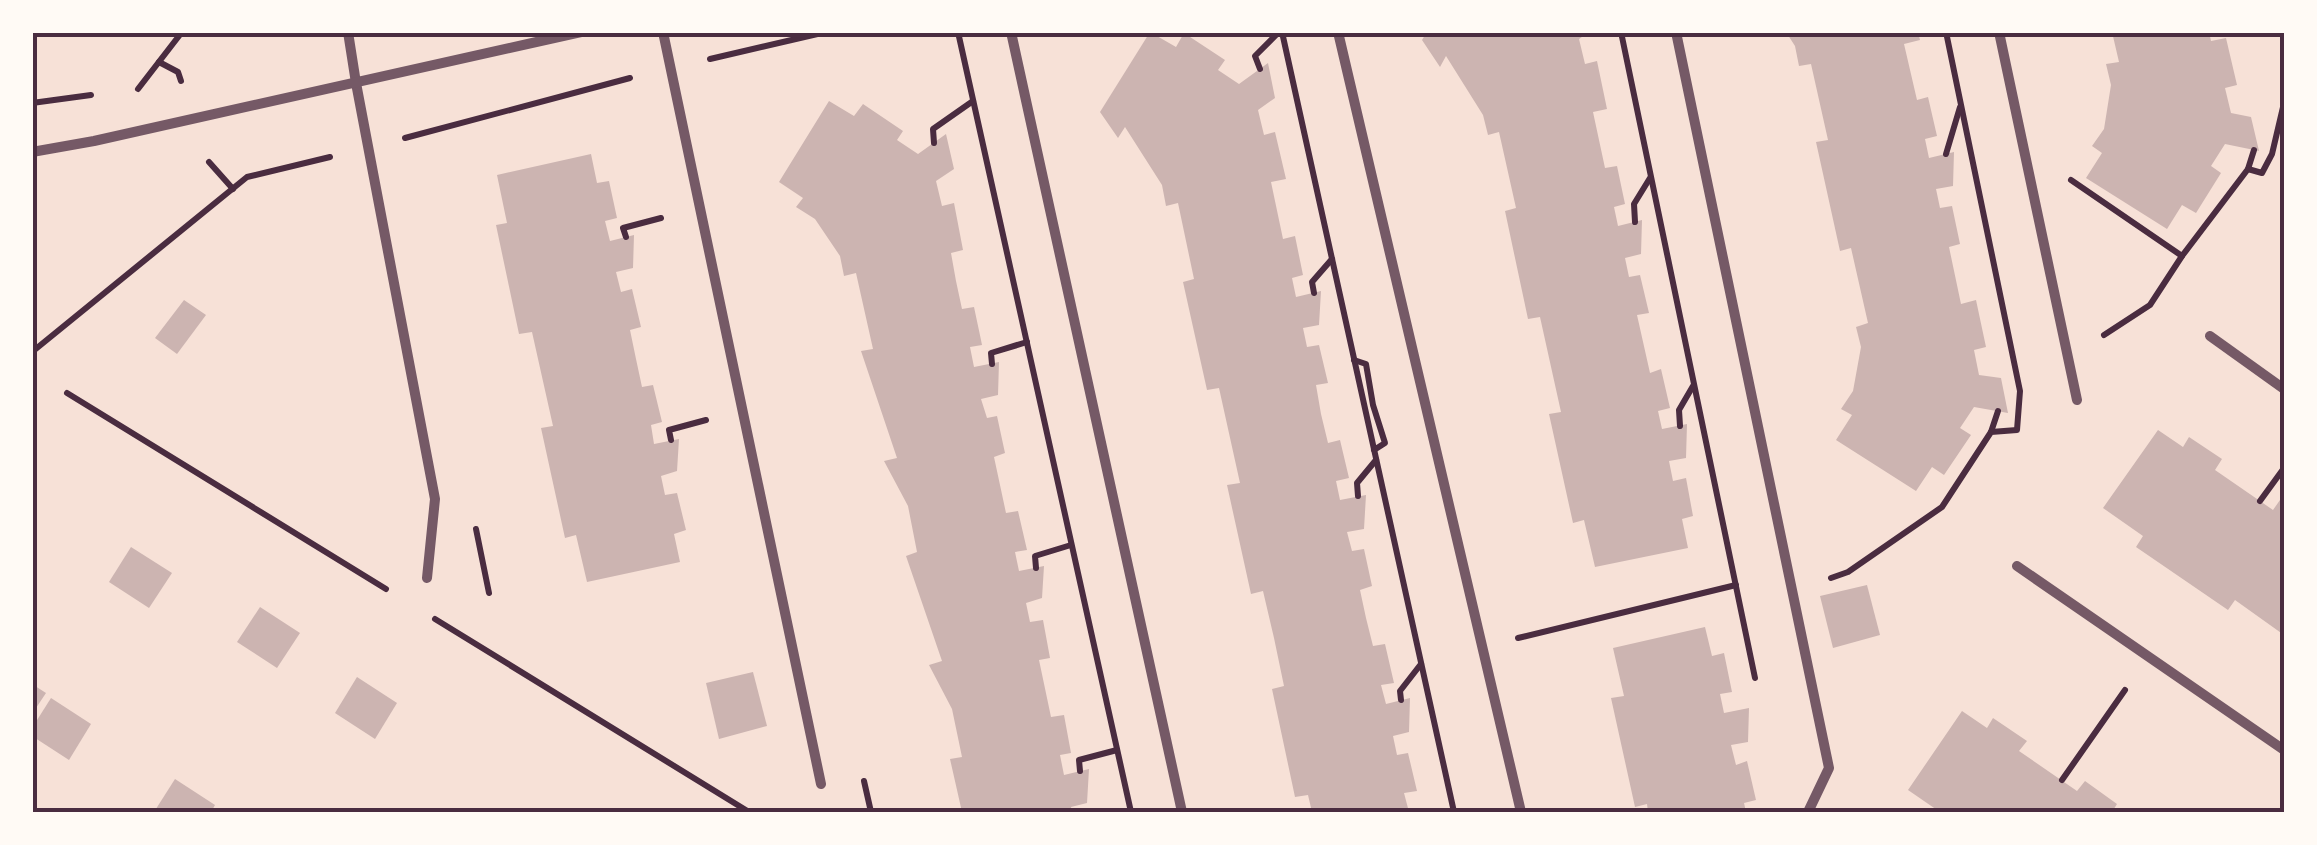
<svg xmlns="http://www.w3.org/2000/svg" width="2317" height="845" font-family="'IBM Plex Serif',serif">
	<rect width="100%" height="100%" fill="#f7e1d7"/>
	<g fill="#ccb4b1">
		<polygon points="1150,32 1176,47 1184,33 1225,60 1218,70 1239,84 1268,63 1275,98 1258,110 1264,135 1275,132 1286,179 1271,182 1283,239 1295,236 1303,275 1292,278 1296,297 1321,291 1319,325 1303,328 1307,347 1319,345 1328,383 1316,385 1321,414 1328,443 1340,440 1349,478 1336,481 1340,500 1366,495 1364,529 1347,532 1352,551 1364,549 1372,586 1360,590 1366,618 1373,646 1385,644 1394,683 1381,685 1386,704 1410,698 1409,732 1393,736 1397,755 1408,753 1417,791 1404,793 1409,812 1312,812 1308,795 1295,797 1272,689 1284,686 1274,638 1263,591 1251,594 1227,485 1240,483 1219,388 1207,390 1183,282 1194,279 1178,203 1166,206 1162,185 1125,127 1118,138 1100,112"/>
		<polygon points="1427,32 1589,32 1579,39 1585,64 1597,61 1607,109 1593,112 1605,168 1617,166 1625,204 1614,207 1618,226 1642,220 1641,254 1625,258 1629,277 1640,275 1649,313 1637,315 1650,373 1661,369 1670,408 1658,411 1662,429 1687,424 1686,458 1669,461 1673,481 1686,478 1693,516 1682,519 1688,548 1595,567 1584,520 1573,523 1549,414 1561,412 1540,317 1528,319 1505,211 1516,208 1499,132 1488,135 1483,115 1446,56 1440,67 1422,40"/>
		<polygon points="1786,32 1918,32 1920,40 1904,44 1917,100 1928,97 1937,136 1925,139 1929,158 1954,152 1953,186 1936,189 1940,208 1952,206 1960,244 1949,247 1961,304 1976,300 1986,347 1974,350 1979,375 2001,378 2008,413 1974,407 1960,428 1971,435 1944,475 1932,467 1916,491 1836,440 1852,415 1841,409 1853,391 1861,347 1856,327 1868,323 1851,248 1840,251 1816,142 1828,140 1811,64 1799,66 1795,46"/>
		<polygon points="2112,32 2209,32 2211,41 2226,38 2237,85 2225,88 2231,113 2251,117 2259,151 2225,144 2211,166 2221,173 2196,213 2182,205 2167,229 2086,178 2102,153 2092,146 2104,129 2111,85 2106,64 2119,62"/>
		<polygon points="829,101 854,116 863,104 903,131 897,140 918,154 946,134 954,169 936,181 942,206 954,203 963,250 951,253 956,281 962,309 974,307 981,340 982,345 970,347 974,367 999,362 998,395 981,399 987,418 997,416 1005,453 994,457 1006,513 1018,511 1027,550 1015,552 1019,571 1044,566 1042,598 1026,603 1030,622 1043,620 1050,658 1039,660 1051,717 1064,715 1071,753 1060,755 1064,775 1089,769 1087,803 1071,807 1072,812 962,812 950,759 962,757 952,709 929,665 942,661 906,556 917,552 908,506 884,461 897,458 861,351 873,349 856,273 844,276 840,256 815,219 796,207 803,198 779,182"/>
		<polygon points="591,154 597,183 609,181 617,218 605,221 610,241 634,235 633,268 616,272 621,292 632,289 641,327 630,330 636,359 642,387 653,385 662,422 651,425 654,444 679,439 677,471 661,476 665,495 677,493 686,530 674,534 680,562 587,582 576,535 565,538 541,428 553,426 532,332 519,334 496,225 507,223 497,175"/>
		<polygon points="184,300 206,315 177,354 155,338"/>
		<polygon points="2158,430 2183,447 2189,437 2222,459 2215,470 2273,510 2280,500 2284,503 2284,635 2235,600 2228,610 2136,547 2143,536 2103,508"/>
		<polygon points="131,547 172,573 149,608 109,582"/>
		<polygon points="1867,585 1880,635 1833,648 1820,596"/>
		<polygon points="260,607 300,633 277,668 237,642"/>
		<polygon points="1705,627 1712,656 1724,653 1732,692 1720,694 1724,713 1749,708 1748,742 1731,745 1736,765 1747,761 1756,800 1744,803 1746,812 1648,812 1647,804 1635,807 1611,698 1624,696 1613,648"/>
		<polygon points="753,672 767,726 719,739 706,683"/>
		<polygon points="357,677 397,703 375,739 335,713"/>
		<polygon points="32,684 46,693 32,714"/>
		<polygon points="51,698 91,724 69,760 32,736 32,728"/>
		<polygon points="1962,711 1987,728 1993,718 2027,741 2019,751 2077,791 2085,781 2117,804 2112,812 1940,812 1908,790"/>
		<polygon points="175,779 215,805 211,812 154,812"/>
	</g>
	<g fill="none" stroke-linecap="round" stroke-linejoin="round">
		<g stroke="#4a2c40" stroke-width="6">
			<polyline points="958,32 1131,812"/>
			<polyline points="1282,32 1454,812"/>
			<polyline points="1621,32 1755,678"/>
			<polyline points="710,59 826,32"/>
			<polyline points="159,62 178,72 181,81"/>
			<polyline points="1260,69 1255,56 1279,32"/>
			<polyline points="138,89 182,32"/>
			<polyline points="32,103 91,95"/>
			<polyline points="405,138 630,78"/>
			<polyline points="934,143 933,129 973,101"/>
			<polyline points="1946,154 1960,107"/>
			<polyline points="209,162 233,189"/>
			<polyline points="2248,169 2254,150"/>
			<polyline points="2071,180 2182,256 2248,169 2262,173 2272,154 2284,103"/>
			<polyline points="1635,222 1634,204 1650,178"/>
			<polyline points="626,237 623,228 661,218"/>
			<polyline points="1314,293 1312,282 1332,259"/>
			<polyline points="2104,335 2150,305 2182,256"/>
			<polyline points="32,352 247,177 330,157"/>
			<polyline points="1354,360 1366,364 1373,405 1385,443 1374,450"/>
			<polyline points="992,364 991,353 1027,342"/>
			<polyline points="67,393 386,589"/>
			<polyline points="1680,426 1679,410 1693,386"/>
			<polyline points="1991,432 1998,411"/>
			<polyline points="671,440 669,430 706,420"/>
			<polyline points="1358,496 1357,483 1376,460"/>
			<polyline points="2260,501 2284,468"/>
			<polyline points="476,529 489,593"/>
			<polyline points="1036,568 1035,556 1071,545"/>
			<polyline points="1831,578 1848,572 1942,507 1991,432 2017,430 2020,391 1946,32"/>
			<polyline points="435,619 749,812"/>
			<polyline points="1518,638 1736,585"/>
			<polyline points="1401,700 1400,691 1421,664"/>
			<polyline points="1080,771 1079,760 1117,750"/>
			<polyline points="2062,780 2125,690"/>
			<polyline points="864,781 871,812"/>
		</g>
		<g stroke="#755966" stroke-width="10">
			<polyline points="348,32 356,83 435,499 427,578"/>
			<polyline points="663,32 821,784"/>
			<polyline points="1011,32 1182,812"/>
			<polyline points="1338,32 1521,812"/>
			<polyline points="1676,32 1829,768 1808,812"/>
			<polyline points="1999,32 2077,400"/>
			<polyline points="32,152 94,141 581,32"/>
			<polyline points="2210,336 2284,389"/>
			<polyline points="2017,566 2284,750"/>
		</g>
	</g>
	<rect width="2317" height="845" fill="none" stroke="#fffaf5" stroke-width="70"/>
	<rect x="35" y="35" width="2247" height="775" fill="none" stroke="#4a2c40" stroke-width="4"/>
</svg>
